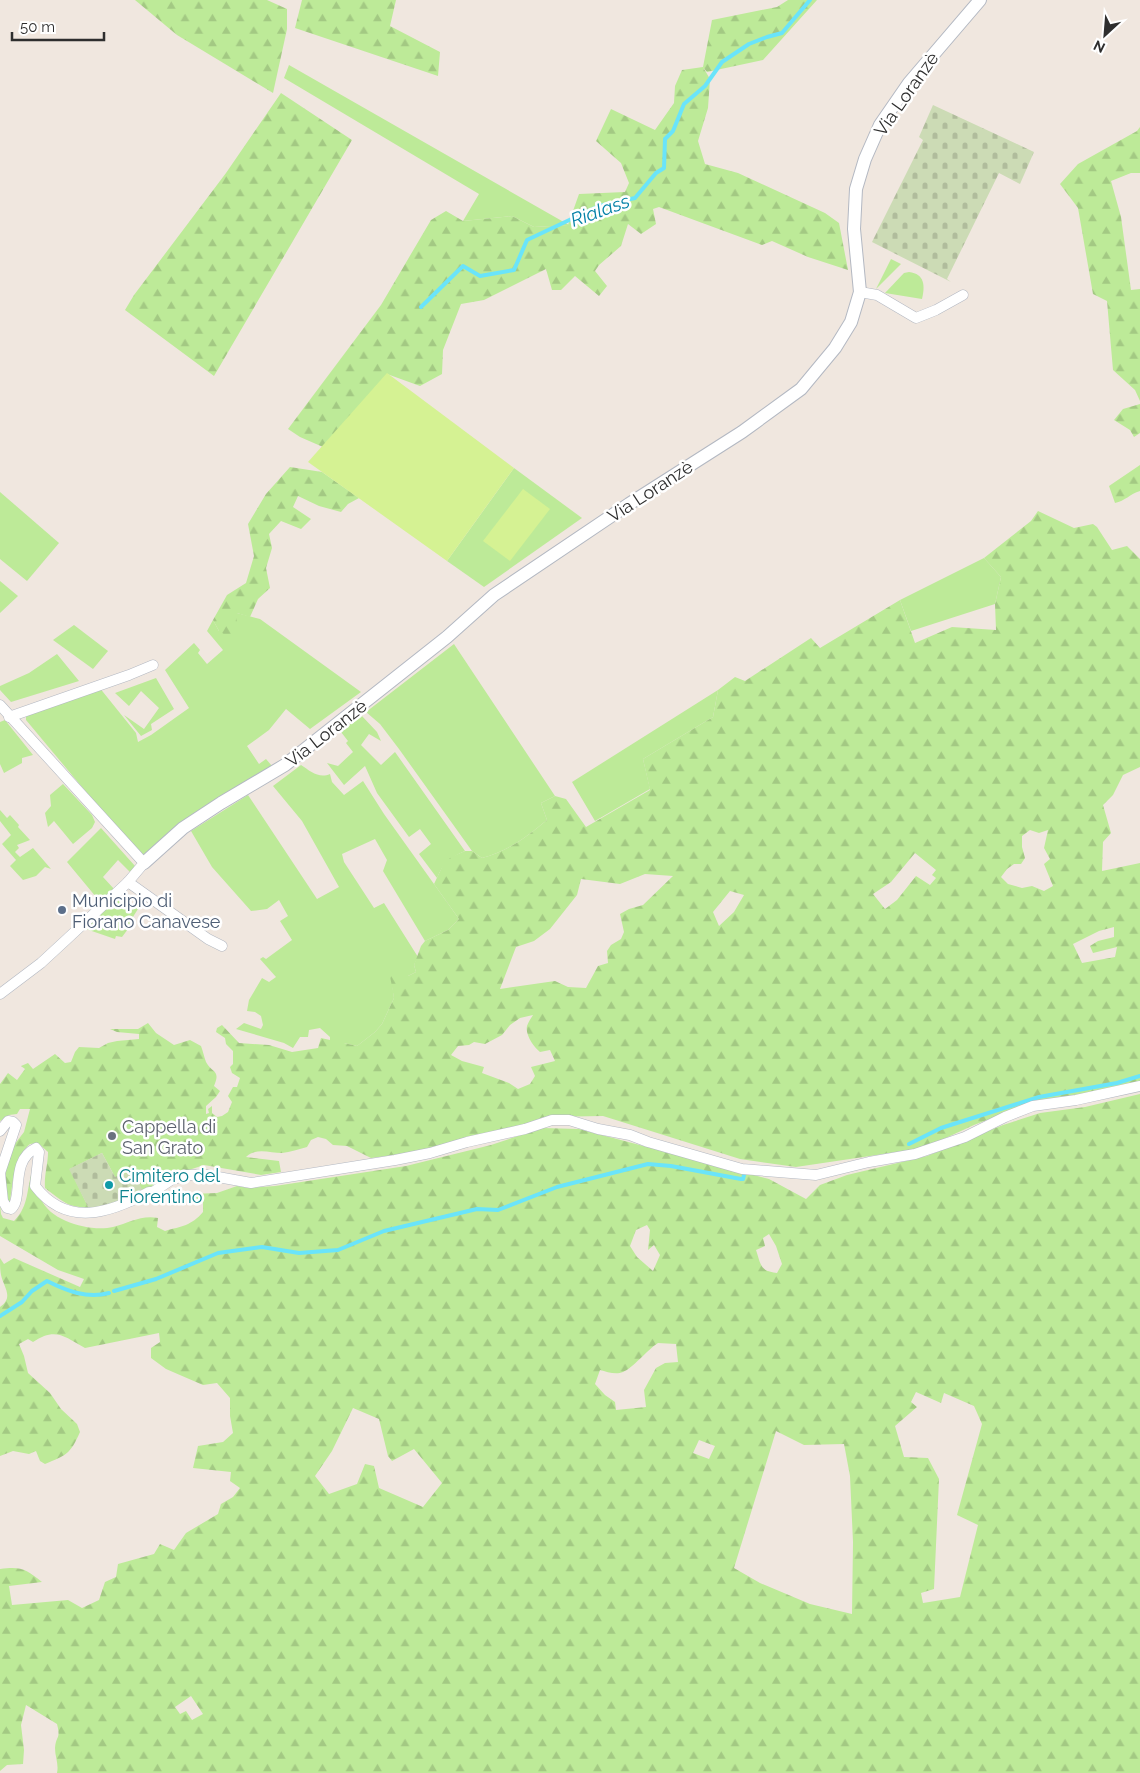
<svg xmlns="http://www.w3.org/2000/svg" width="1140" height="1773" font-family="Raleway,sans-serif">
	<defs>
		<pattern id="forest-firs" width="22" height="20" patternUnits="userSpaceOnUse" patternTransform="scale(1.25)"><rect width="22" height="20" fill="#bdea98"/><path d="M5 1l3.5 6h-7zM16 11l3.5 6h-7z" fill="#a3c983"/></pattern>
		<pattern id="cemetery-stones" width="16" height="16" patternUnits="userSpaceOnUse" patternTransform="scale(1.25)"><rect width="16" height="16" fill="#ccdbb5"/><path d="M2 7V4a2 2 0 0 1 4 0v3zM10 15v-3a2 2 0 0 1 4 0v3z" fill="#b0bc9c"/></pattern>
	</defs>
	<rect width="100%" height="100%" fill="#f0e7df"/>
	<g fill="#bdea98">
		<polygon points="289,65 569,225 534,227 512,216 463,221 479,194 284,78"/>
		<polygon points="891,259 901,264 876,289"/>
		<path d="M909,272C925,274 925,286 922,299L885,293L904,273Z"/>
		<polygon points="514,468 582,518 484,587 447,561"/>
		<polygon points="0,492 59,543 27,581 0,559"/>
		<polygon points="984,558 1001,577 995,604 911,631 900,600"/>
		<polygon points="0,581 18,596 0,613"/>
		<polygon points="237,613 260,619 361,692 310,729 286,709 269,730 247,746 259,764 266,759 272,766 145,857 102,811 26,720 26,716 99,687 136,733 138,742 151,735 189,708 165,670 194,643 200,650 198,653 207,664 223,650 207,631 213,620 219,631"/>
		<polygon points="74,625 108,651 93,669 53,640"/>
		<path d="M454,644L555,796L541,803L547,820C526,837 509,851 482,858L472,851L399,749L380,724L366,712Z"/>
		<polygon points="57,654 79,681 11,702 0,690 0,686 29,673"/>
		<polygon points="156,678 174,709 151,724 152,730 141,736 124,715 144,729 159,708 141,691 129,706 115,693"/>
		<polygon points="718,690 713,717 643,759 650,789 595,821 572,782"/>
		<path d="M361,715L377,732L381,741L369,734L361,745L381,765L395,752L465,851C449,858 444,862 437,878L419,854L431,844L420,829L409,837L377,793L365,766L344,785L327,763L338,766L353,752L346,743L348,741L341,732Z"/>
		<polygon points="5,720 33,755 22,758 22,763 4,773 0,764 0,722"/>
		<path d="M301,765C310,771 319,779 330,774L332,782L344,795L363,781L384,814L459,919L448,930L425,941L383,871L387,860L375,839L342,854L344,862L374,908L384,903L418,957L414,965L416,972L408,976H391L394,998L382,1024L375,1032L357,1046L330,1040V1037L320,1028L309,1030L308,1037H300L293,1048L284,1043L236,1029L244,1023L261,1029L263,1025L261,1016L255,1012L247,1011L249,1000L262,978L269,982L276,977L260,959L263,957L266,959L292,940L280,921L288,916L279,900L267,909L251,911L212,867L191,831L248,795L317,899L339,887L302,821L273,786Z"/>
		<polygon points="63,784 92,815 95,822 92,828 73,844 54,821 48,827 45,813 51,806 50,795"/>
		<polygon points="0,810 7,818 10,815 19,825 18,827 30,840 17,845 19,848 15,852 20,857 33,848 51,869 45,867 36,876 23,880 10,866 16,860 2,844 11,835 0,821"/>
		<polygon points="101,828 135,866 130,872 118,860 103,877 114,889 101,903 67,862"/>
		<polygon points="118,896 138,909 129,923 131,925 122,937 116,936 115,939 83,928"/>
	</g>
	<g fill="url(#forest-firs)" fill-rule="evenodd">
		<polygon points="135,0 267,0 287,9 287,29 273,93 177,35"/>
		<polygon points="302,0 396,0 390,26 440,52 438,76 295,28"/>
		<polygon points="788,0 817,0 763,60 707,72 703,67 710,79 708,108 698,141 705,164 738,173 825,213 839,223 848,270 808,257 772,241 762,245 659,207 653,209 656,224 641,234 628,224 621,246 599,265 595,271 607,286 599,296 575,276 561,290 552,290 546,269 484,300 461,304 443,350 442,374 420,386 387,374 323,447 300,437 288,429 381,305 431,220 446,211 463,221 512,216 534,227 568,225 579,194 625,192 629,183 621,163 596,141 611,109 655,130 674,103 675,86 682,70 703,67 712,20 777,7"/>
		<polygon points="281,93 352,140 214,376 125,310 134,295 226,173"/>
		<polygon points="1140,127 1140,173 1131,173 1111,181 1121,217 1131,290 1140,289 1140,401 1135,390 1113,370 1107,301 1093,294 1078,208 1060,184 1078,164 1137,131"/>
		<polygon points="1140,404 1140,433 1134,437 1130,430 1114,420 1123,409"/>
		<path d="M1140,465V491C1130,494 1125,501 1115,503L1109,486Z"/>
		<polygon points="290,467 322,472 359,498 348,504 341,512 319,506 298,496 293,507 311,519 301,529 281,521 269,534 272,548 266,568 270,588 258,599 250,617 237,613 236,642 219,631 213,620 227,595 246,583 254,556 248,524 266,494"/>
		<path d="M1038,511L1074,528L1093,524L1097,527L1112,550L1127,546L1140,559V767L1123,775L1113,795L1103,805L1111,833L1103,842L1102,871L1140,863V1082L1114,1089L1028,1104L974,1125L924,1148L796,1167L740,1159L603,1116L544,1117L520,1126L434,1147L395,1155L371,1158L347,1146L333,1145L326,1139L318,1137L311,1140L307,1147C299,1149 290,1152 282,1153C270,1153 256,1147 246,1157L279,1161L281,1172L261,1175L204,1165L159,1180L144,1193L115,1177L102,1153L70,1169L90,1211C84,1208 80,1207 74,1206C64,1204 53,1194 45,1188C44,1175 48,1164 48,1152L38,1143L30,1144C14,1157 13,1182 10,1202L8,1201L5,1189L6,1166L11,1149L24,1132L30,1109H20L17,1114L9,1115L0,1121V1084L8,1073L17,1080L25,1069L21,1066L28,1063L33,1069L55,1054L65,1063L71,1062L75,1052L79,1047L99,1048L108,1043L117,1041L139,1039V1034L117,1032L110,1029H138L148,1023L156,1033L174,1045L190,1040L201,1046C203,1051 204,1057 206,1062C212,1073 221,1070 214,1086L220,1091L216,1097L206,1106V1114L209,1113L208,1109L212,1106V1113L217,1117L222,1116L228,1112L232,1102L228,1096L233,1087H237L240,1078L232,1073L230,1067L233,1064V1051L226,1044L225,1038L216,1032L217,1028L222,1025L239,1043L269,1045L292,1052L318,1048L321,1038L330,1040L339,1037L344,1043L357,1046L375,1032L382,1024L394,998L390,976L398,972L408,976L416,972L414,965L421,946L425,941L448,930L459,919L434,884L443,865L451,857L465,851H472L482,858C509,851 526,837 547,820L541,803L555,796L566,799L586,827L650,790L643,759L713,717L718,690L735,677L745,681L811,638L820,648L900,600L915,643L952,627L996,630L995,604L1001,577L984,558L1031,521ZM1030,830L1039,833L1048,830L1044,848L1050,859L1044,864L1053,886L1044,891L1032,886L1022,888L1008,884L1001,877L1007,869L1014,864H1021L1025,858L1022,847V836ZM915,853L936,870L932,875L936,878L930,885L916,876L897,900L885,909L873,894L891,882ZM645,874L673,876L643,905L629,909L620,914L624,932L621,939L611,945L607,951L608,963L598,966L586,988L568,987L555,981L500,989L516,947L534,941L550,929L577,895L581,879L620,884ZM730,891L744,895L734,912L719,926L713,912ZM1114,927V937L1098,941L1090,946L1093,953L1117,947L1115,957L1082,963L1073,944L1099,931ZM533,1015C531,1018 528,1023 527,1026C525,1035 534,1047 540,1052L550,1050L555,1061L531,1067L535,1076L530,1084L518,1089L509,1083L482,1073L484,1067L462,1061L451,1055L458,1046L469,1045L474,1042L485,1044L502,1035L510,1025L520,1018Z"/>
		<path d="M1140,1094V1773H57C59,1764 55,1757 55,1748C56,1735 61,1740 57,1724L26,1705L21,1725L24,1750L23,1764L7,1765L0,1771V1569C21,1566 26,1569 42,1582L9,1586L12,1605L68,1600L82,1608L99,1600L105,1582L116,1577L118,1564L154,1554L160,1544L174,1550L186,1533L218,1514L221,1504L233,1497L240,1488L230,1481L231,1472L193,1468L198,1446L223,1442L233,1433L230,1416V1398L217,1383L203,1385L166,1369L151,1358V1348L160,1342L159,1333L85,1348C64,1336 55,1327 33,1342L28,1339L19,1344L24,1356L28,1373L50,1393L61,1409L77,1424L80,1432C70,1455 66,1455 45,1464L40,1461L36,1451L29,1454L13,1451L0,1456V1307C14,1297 4,1288 1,1275C0,1270 0,1263 0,1258L4,1264L14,1258L80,1287L84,1279L58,1270L0,1236V1204L1,1214L3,1218L14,1221C30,1205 26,1188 33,1169C36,1179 37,1190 41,1199C51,1222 91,1232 113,1227C130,1223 140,1215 158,1218L157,1227L165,1231C182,1226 191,1226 203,1212V1203L190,1194L217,1193L237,1186L249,1188L275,1186L406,1166L491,1145L542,1128L579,1129L769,1179L806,1199L820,1185L847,1175L927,1156L1003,1125L1040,1113L1085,1107ZM647,1225L650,1230L648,1250L654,1245L660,1255L653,1271L637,1257L630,1246L636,1230ZM769,1234L776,1246L782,1264L777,1273C760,1271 761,1265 756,1250L765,1246L763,1238ZM658,1343L676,1344L678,1362L665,1363L656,1368L644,1390L646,1407L616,1410L615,1402L605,1395L595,1384L600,1370C607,1372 616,1375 623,1372C633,1368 647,1350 658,1343ZM916,1392L941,1403L944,1393L974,1406L982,1424L957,1515L978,1525L960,1597L923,1603L921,1593L934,1589L939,1479L928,1458L904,1457L895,1426L917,1407L911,1402ZM353,1408L379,1419L388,1456L392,1461L414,1449L442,1483L423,1507L379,1488L374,1466L365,1464L357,1484L329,1494L315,1476L332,1451ZM776,1431L804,1445L844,1444L850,1476L853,1542L852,1614L810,1604L760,1583L734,1568ZM699,1440L715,1446L709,1459L693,1453ZM191,1696L203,1714L192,1720L186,1711L180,1714L175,1707Z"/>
	</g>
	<g fill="url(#cemetery-stones)">
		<polygon points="933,105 1034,152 1020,184 999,173 947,279 951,282 872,242 923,140 919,137"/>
		<polygon points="102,1153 115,1177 133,1171 144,1193 90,1211 69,1169"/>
	</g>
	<g fill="#d5f293">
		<polygon points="387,373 514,468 447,561 308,462"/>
		<polygon points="523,489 550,509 510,561 483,541"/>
	</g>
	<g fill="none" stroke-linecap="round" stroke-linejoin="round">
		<g stroke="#6ae4fa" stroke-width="4">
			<polyline points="421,307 463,266 480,276 514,270 527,240 599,206 635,198 656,173 664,168 665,139 673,131 684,104 705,86 722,62 749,44 767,37 782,33 810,0"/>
			<polyline points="909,1144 941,1128 1039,1097 1117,1083 1140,1076"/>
			<polyline points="114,1291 156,1279 218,1253 262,1247 299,1253 338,1250 384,1231 477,1209 498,1210 557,1187 648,1164 671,1166 741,1179 743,1179 745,1171"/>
			<path d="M0,1316L22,1302L32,1291L47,1281C67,1291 87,1299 109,1293"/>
		</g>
		<g stroke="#b3b8c2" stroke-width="11">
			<g id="minor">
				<polyline points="860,292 877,295 916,318 936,310 963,295"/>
				<polyline points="0,705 144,863 128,882 67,939 41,963 0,994"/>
				<polyline points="9,717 129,675 153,665"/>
				<polyline points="128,882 208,939 222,946"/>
				<path d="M0,1131L8,1121L13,1122L16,1125L0,1173L3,1201L7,1208L11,1209C24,1199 9,1161 36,1148L39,1152L35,1186C67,1228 110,1213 149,1192H153L171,1180L186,1175H207L251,1183L395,1160L430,1153L467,1142L525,1129L552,1120H569L598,1129L630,1135L648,1142L742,1169L816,1175L869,1162L915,1154L965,1137L1005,1117L1033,1106L1076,1100L1140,1086"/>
			</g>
		</g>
		<g stroke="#b3b8c2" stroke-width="14">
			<polyline id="tertiary" points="144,863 183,828 221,803 285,765 447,637 494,595 629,504 742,432 801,389 835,348 851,322 860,292 854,229 856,189 865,159 880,125 909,83 980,0"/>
		</g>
		<use href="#minor" stroke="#fff" stroke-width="10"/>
		<use href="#tertiary" stroke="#fff" stroke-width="12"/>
	</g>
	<circle fill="#5c6f8a" stroke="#fff" stroke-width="2" cx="62" cy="910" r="5"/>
	<circle fill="#6b7280" stroke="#fff" stroke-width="2" cx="112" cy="1136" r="5"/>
	<circle fill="#0f9aa8" stroke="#fff" stroke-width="2" cx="109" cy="1185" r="5"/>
	<g text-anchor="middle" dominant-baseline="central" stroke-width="5" stroke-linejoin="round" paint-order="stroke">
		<g font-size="18" fill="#2e2e2e" stroke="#fff">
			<text transform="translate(906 94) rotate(-55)">Via Loranzè</text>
			<text transform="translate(650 491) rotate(-33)">Via Loranzè</text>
			<text transform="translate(326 733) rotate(-38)">Via Loranzè</text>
		</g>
		<g font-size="18" fill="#4e5e75" stroke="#fff" text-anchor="start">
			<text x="72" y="900">Municipio di<tspan x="72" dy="21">Fiorano Canavese</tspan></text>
		</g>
		<g font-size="18" fill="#5b616d" stroke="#fff" text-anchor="start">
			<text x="122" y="1126">Cappella di<tspan x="122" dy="21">San Grato</tspan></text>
		</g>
		<g font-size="18" fill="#0d838f" stroke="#fff" text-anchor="start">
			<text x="119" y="1175">Cimitero del<tspan x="119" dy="21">Fiorentino</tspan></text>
		</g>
		<g font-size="19" font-style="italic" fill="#0280a6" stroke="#fff">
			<text transform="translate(600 210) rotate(-20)">Rialass</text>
		</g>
	</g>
	<g transform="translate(1105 35) rotate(206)" stroke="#ffffff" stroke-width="4" paint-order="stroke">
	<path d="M0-4L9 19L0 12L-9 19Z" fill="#2e2e2e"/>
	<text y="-8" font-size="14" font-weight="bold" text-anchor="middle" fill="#2e2e2e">N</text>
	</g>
	<path d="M12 32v8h92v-8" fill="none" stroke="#2e2e2e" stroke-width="2.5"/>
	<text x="20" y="32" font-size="15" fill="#2e2e2e" stroke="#ffffff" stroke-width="4" paint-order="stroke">50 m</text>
</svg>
